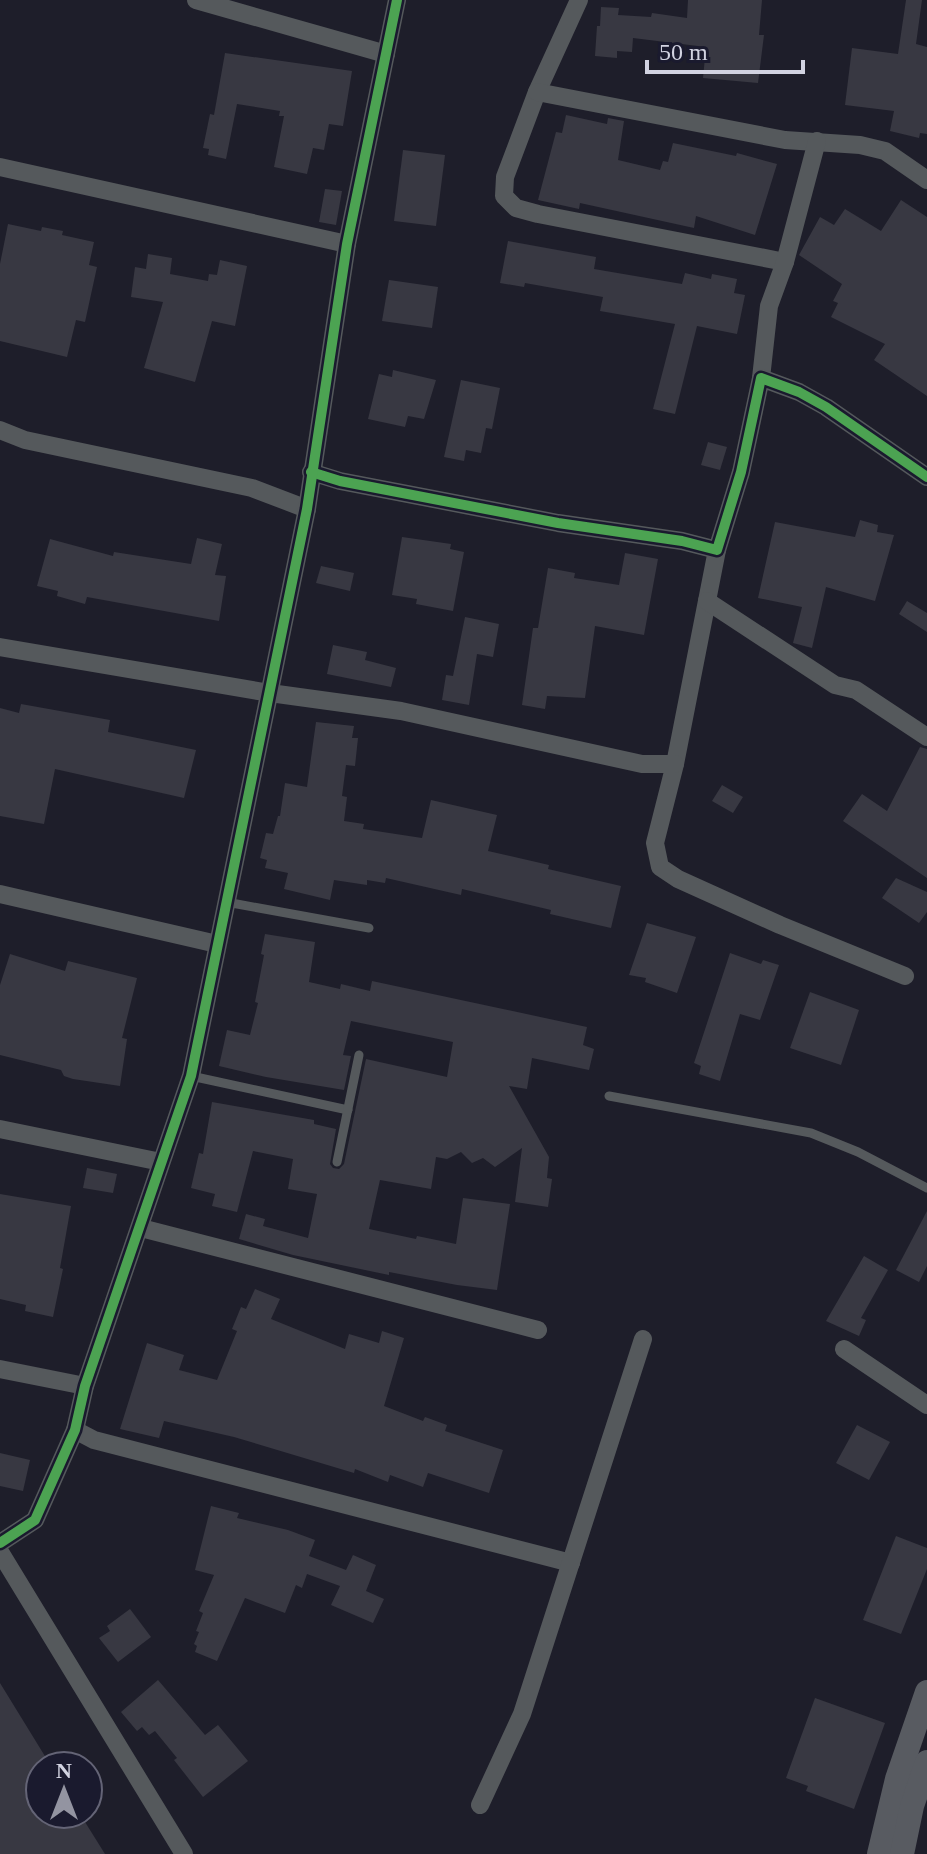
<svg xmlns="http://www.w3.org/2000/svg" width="927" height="1854" font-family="Georgia,serif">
	<rect width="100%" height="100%" fill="#1e1e2a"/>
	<g fill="#383842">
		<polygon points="688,0 762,0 759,35 764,35 758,83 703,78 706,47 633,38 632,52 617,51 617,58 595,56 597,26 600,26 601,7 619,8 618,15 651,17 652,13 687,18"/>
		<polygon points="906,0 922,0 916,44 927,47 927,134 920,133 919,138 890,131 894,111 845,105 852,48 898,54"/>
		<polygon points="225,53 352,71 343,126 329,124 324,150 313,148 307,174 274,167 284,116 279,116 280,111 237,104 226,159 208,155 209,149 203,148 210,114 214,115"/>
		<polygon points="566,115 607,124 608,118 624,121 618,160 660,170 663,161 668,162 673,143 736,156 737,153 777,164 755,235 696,216 694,228 580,203 579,209 538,200 556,132 562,133"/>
		<polygon points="403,150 445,155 436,226 394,221"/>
		<polygon points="325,189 342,191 336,225 319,222"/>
		<polygon points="901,200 927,217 927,396 874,360 885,344 831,317 838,303 833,301 842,284 799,255 820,217 834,225 845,209 881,231"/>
		<polygon points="8,224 41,231 42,227 63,231 62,235 94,242 89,265 97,267 85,322 76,320 67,357 0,341 0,264"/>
		<polygon points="508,241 596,257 594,269 682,284 685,273 711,279 712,274 737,279 734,293 745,295 737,334 697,326 675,414 653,409 675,324 600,311 603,297 525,283 524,287 500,283"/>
		<polygon points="148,254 172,258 170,274 208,281 209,274 217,275 220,260 247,266 235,326 212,321 195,382 144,368 163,302 131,297 135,267 146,269"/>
		<polygon points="389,280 438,287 432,328 382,321"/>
		<polygon points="393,370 436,380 424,419 408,416 405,427 368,419 379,374 392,377"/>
		<polygon points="461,380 500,388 492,429 486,428 481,453 466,450 464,461 444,457"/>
		<polygon points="708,442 727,447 720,470 701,465"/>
		<polygon points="860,520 878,525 877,532 894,535 875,601 826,587 812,648 793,643 802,607 758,598 775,522 855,537"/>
		<polygon points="402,537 451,544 450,549 464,552 453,611 416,604 417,599 392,595"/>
		<polygon points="197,538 222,544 215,575 226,576 219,621 87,597 85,604 57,596 58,591 37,586 50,539 113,556 114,552 191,564"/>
		<polygon points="625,553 658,559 644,635 595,626 585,698 547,696 545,709 522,705 533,628 538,628 548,568 575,573 574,578 619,585"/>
		<polygon points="321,566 354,573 350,591 316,583"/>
		<polygon points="907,601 927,613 927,632 899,614"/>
		<polygon points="465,617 499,624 493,657 477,654 469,705 442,700 446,675 453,676"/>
		<polygon points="333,645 367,652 365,660 396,668 391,687 327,674"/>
		<polygon points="21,704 110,720 108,732 196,750 184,798 55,769 44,824 0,816 0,708 19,713"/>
		<polygon points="316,722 354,726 352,738 358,738 355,766 346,765 342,796 347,797 344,821 364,824 363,829 422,838 431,800 497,815 488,851 549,865 548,869 621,886 611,928 550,914 551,910 462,889 461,895 386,878 385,883 367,880 367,885 334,880 330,900 284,889 288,873 265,868 267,860 260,858 266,833 273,834 278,816 280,816 285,783 307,787"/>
		<polygon points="920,747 927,749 927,878 843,821 862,794 887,811"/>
		<polygon points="722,785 743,797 733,813 712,801"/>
		<polygon points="896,878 927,892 927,912 919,923 882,898"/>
		<polygon points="647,923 696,937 677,993 645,982 646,978 629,975"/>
		<polygon points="265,934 315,942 309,982 340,989 341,984 370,991 372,981 587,1027 583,1045 594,1049 589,1070 532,1058 527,1089 509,1086 549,1157 547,1178 552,1179 548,1207 515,1202 522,1148 495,1167 483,1158 472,1163 461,1152 447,1159 436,1157 431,1189 380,1180 369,1229 416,1239 417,1236 456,1244 463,1198 510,1204 497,1290 457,1285 389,1272 389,1275 293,1255 239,1239 246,1214 265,1219 263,1226 308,1238 317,1194 288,1189 293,1159 253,1151 237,1212 212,1206 215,1194 191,1188 199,1153 203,1154 212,1102 314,1120 314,1124 336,1129 330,1164 333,1168 339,1169 344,1164 366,1059 447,1077 453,1042 351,1021 343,1055 351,1056 344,1090 266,1077 219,1066 227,1030 250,1035 258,1003 255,1002 264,955 261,954"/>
		<polygon points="730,953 761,964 763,960 779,965 760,1020 740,1014 720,1081 699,1074 701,1066 694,1063"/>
		<polygon points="10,954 65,971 68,961 137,978 122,1038 127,1039 120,1086 73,1079 64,1076 61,1070 0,1055 0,985"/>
		<polygon points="810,992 859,1010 841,1065 790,1048"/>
		<polygon points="87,1168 117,1174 113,1193 83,1188"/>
		<polygon points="0,1194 71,1206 60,1268 63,1269 53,1317 25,1311 26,1305 0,1299"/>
		<polygon points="927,1211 927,1266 919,1282 896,1270"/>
		<polygon points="864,1256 888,1270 861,1318 866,1320 859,1336 826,1321"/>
		<polygon points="255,1289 280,1299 271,1319 345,1349 349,1334 379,1343 382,1331 404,1338 384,1406 423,1421 425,1417 447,1425 445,1431 503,1450 489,1493 428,1473 423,1487 390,1475 388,1482 355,1469 354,1473 234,1437 164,1421 159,1438 120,1429 147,1343 184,1355 179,1370 217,1380 237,1331 232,1329 241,1307 246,1309"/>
		<polygon points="857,1425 890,1442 869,1480 836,1463"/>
		<polygon points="0,1453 30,1460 23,1491 0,1486"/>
		<polygon points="211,1506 239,1513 237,1518 288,1530 315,1540 309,1556 346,1570 353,1555 376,1565 366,1591 384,1599 373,1623 331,1605 340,1586 307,1574 302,1588 296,1585 285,1613 245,1598 217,1661 195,1652 197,1646 194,1644 199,1632 196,1631 203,1613 199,1611 214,1575 195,1570"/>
		<polygon points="896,1536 927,1548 927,1569 901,1634 863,1620"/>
		<polygon points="130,1609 151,1637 118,1662 99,1638 110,1631 107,1626"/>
		<polygon points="158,1680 205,1735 218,1725 248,1761 203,1797 174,1760 177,1758 155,1731 149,1735 142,1727 137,1731 121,1712"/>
		<polygon points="0,1683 51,1766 40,1766 40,1814 80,1814 105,1854 0,1854"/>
		<polygon points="815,1698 885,1723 854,1809 806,1791 808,1786 786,1778"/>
	</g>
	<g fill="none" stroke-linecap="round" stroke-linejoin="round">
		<g stroke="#55595c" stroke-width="9">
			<polyline points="226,902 369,928"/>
			<polyline points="191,1076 348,1110"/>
			<polyline points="609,1096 811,1133 858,1152 927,1188"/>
			<polyline points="337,1162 359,1055"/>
		</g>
		<g stroke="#55595c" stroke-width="18">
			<polyline points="196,0 386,54"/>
			<polyline points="579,0 537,92 505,177 504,196 516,208 538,214 785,262"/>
			<polyline points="537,92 785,140 860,145 885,151 927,180"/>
			<polyline points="0,167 347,244"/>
			<polyline points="761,378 769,306 785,262 817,141"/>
			<polyline points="0,430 25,440 252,488 307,509"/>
			<polyline points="311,472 340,481 558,523 682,541 717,550 741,472 761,378 799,392 826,407 927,477"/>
			<polyline points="717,550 675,764 655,843 660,867 678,879 780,925 905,976"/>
			<polyline points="707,601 835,685 856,690 927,737"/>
			<polyline points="0,647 270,693 401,711 642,764 675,764"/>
			<polyline points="0,894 217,944"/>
			<polyline points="0,1129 161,1162"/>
			<polyline points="141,1228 538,1330"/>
			<polyline points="844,1349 927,1405"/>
			<polyline points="0,1369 85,1386"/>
			<polyline points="75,1430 94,1440 571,1563"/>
			<polyline points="0,1543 35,1520 75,1430 85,1386 191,1076 307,509 347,244 397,0"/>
			<polyline points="0,1552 184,1854"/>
			<polyline points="480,1805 522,1714 643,1339"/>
		</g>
		<g stroke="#585b61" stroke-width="24">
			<polyline points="879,1854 897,1779 927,1692"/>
			<polyline points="902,1854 912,1806 927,1762"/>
		</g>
		<g stroke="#1a1a2e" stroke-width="15">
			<g id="cycleway">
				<polyline points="311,472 340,481 558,523 682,541 717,550 741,472 761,378 799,392 826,407 927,477"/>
				<polyline points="0,1543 35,1520 75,1430 85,1386 191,1076 307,509 347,244 397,0"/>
			</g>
		</g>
		<use href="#cycleway" stroke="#4ca352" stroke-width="10"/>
	</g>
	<g transform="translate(64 1790)"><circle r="38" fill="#1a1a2e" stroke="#646476" stroke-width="2"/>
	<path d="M0-6L14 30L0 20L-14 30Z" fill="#9394a1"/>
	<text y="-12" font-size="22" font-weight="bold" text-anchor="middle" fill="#d2d3e1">N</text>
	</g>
	<path d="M647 60v12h156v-12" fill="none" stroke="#d2d3e1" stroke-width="4"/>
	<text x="659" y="60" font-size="24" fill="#d2d3e1" stroke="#1a1a2e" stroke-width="6" paint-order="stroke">50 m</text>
</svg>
